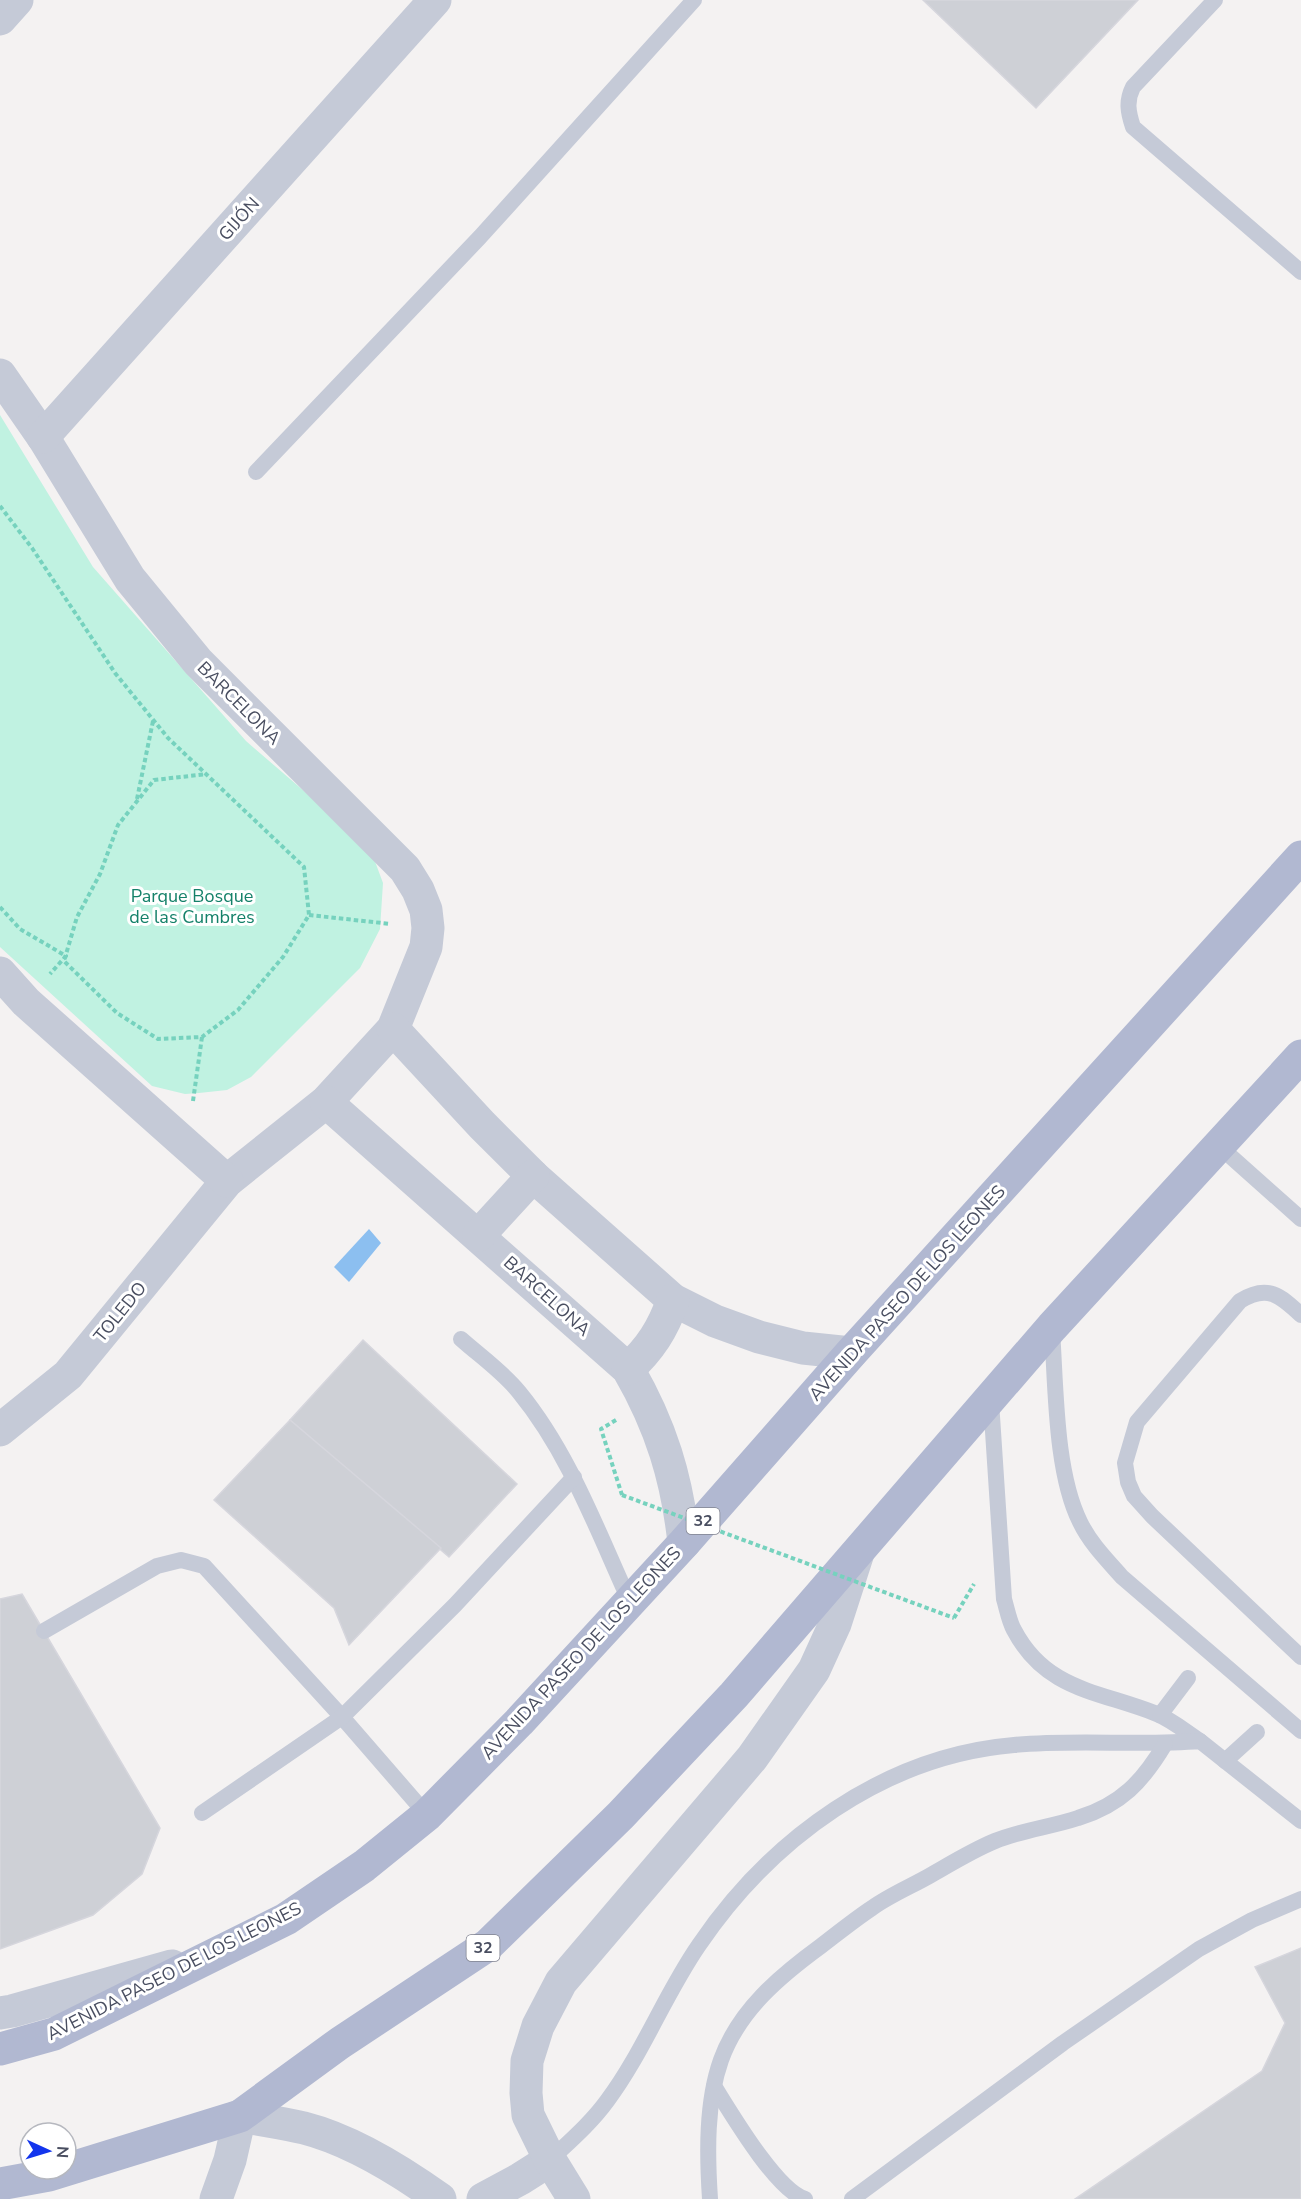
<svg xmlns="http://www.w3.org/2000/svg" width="1301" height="2199" font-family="'Nunito Sans',sans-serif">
	<rect width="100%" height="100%" fill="#f4f2f2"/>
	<polygon fill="#c0f2e1" points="0,415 93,567 246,741 370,848 383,883 380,929 360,968 251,1077 227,1090 199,1093 185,1094 152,1086 0,947"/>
	<polygon fill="#8cbff0" points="369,1229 381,1243 349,1282 334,1267"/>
	<g fill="#ced0d6" stroke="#d6d6dd" stroke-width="1.5">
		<polygon points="923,0 1138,0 1036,108"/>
		<polygon points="363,1340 517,1484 449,1557 290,1420"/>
		<polygon points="290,1420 441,1548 349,1645 334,1608 214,1500"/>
		<polygon points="22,1594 160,1828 142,1874 93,1915 0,1949 0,1599"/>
		<polygon points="1301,1948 1301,2199 1075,2199 1262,2071 1285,2023 1255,1967"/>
	</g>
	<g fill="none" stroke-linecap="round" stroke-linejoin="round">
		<g stroke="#76d2be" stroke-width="4" stroke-dasharray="4.5 3" stroke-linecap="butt">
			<polyline points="0,506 32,548 115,673 168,738 304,867 309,915 283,957 238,1010 202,1037 158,1039 117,1013 64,961 77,917 100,874 118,825 154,780 207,774"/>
			<polyline points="137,799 153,721"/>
			<polyline points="0,907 20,929 66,956 50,974"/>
			<polyline points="309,915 391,924"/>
			<polyline points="193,1101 202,1037"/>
			<polyline points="616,1420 601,1429 622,1495"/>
			<polyline points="954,1618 974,1584"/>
		</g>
		<g stroke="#c5cad7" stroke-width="16">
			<path d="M1215,0L1133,87C1126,101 1128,112 1133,127L1301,272"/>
			<polyline points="256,472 480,237 694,0"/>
			<polyline points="1219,1146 1301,1219"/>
			<path d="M1301,1315C1280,1295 1267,1284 1240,1301L1137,1422L1125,1463L1128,1482L1134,1496L1152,1516L1301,1657"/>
			<path d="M1052,1330C1056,1387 1055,1472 1080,1522C1090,1543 1107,1560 1122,1577L1301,1731"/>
			<path d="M461,1339C480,1356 503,1372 519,1392C569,1453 597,1530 630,1602"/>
			<path d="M991,1401L1004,1599C1007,1609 1009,1621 1014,1630C1046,1691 1100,1691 1157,1714C1172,1720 1186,1732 1200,1741"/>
			<polyline points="44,1631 157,1566 181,1560 204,1566 342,1717 427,1815"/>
			<polyline points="1160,1715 1188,1678"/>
			<polyline points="1225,1761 1257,1732"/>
			<polyline points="202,1813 342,1717 455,1605 574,1477"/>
			<path d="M714,2086C731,2113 776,2190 805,2199"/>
			<path d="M550,2160C570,2141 591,2123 607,2101C643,2053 665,1994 699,1945C771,1839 884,1756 1014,1745C1076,1739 1138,1746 1200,1741L1301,1821"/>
			<path d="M710,2199C707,2154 706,2102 721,2060C739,2010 780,1976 821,1946C838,1933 854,1920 872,1908C890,1895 912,1886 931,1875C952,1863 973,1850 995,1841C1022,1830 1051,1827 1078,1818C1121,1805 1143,1781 1165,1744"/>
			<polyline points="852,2199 1063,2043 1199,1949 1252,1920 1301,1899"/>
		</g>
		<g stroke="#c5cad7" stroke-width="33">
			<polyline points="0,19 17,0"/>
			<polyline points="0,375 43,437 130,579 198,662 405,869 418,890 426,910 428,928 426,947 393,1029 326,1102 227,1181 68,1375 0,1430"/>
			<polyline points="43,437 435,0"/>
			<polyline points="0,973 26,1002 227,1181"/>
			<polyline points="393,1029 482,1125 533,1176 673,1300 715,1321 759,1337 803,1348 851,1353"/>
			<path d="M326,1102L628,1369C661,1426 677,1478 684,1543"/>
			<polyline points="479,1235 533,1176"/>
			<path d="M628,1369C650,1349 663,1329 673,1300"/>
			<polyline points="216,2199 230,2160 240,2116"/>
		</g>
		<g stroke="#c5cad7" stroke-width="33">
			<polyline points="0,2013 12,2011 172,1966"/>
			<path d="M240,2116C261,2120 283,2123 304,2128C351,2140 401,2171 440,2199"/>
			<polyline points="483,2199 520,2179 550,2160"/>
			<polyline points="574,2199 550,2160 528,2115 526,2093 527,2061 538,2026 561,1982 752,1758 814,1670 835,1624 858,1553"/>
		</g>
		<g stroke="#b1b8d1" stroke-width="33">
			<polyline points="0,2049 54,2034 286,1919 364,1866 427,1815 519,1722 684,1543 851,1353 1301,857"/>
			<polyline points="0,2184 49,2175 240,2116 340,2043 488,1945 621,1815 734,1695 1052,1327 1301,1056"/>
		</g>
		<polyline stroke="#76d2be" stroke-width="4" stroke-dasharray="4.5 3" stroke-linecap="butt" points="622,1495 954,1618"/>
	</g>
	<g text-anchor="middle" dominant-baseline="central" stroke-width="6" stroke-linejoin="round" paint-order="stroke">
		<g fill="#fff" stroke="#808390" stroke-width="1.5">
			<rect x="686.5" y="1508" width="33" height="26" rx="4.5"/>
			<rect x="466.5" y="1935" width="33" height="26" rx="4.5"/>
		</g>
		<g font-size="16" font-weight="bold" fill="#494e60">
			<text x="703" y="1521">32</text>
			<text x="483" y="1948">32</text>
		</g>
		<g font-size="18" fill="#494e60" stroke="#fff">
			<text transform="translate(239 219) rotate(-48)">GIJÓN</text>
			<text transform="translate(239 703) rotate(45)">BARCELONA</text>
			<text transform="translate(907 1293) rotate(-48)">AVENIDA PASEO DE LOS LEONES</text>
			<text transform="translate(547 1296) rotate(42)">BARCELONA</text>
			<text transform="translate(120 1312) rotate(-51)">TOLEDO</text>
			<text transform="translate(581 1653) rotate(-47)">AVENIDA PASEO DE LOS LEONES</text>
			<text transform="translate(174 1971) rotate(-27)">AVENIDA PASEO DE LOS LEONES</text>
		</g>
		<g font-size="18" fill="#148169" stroke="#fff">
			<text x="192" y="896">Parque Bosque<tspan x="192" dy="21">de las Cumbres</tspan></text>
		</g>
	</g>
	<g transform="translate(48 2151) rotate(94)"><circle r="28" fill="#ffffff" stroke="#b6b8bf" stroke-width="1.5"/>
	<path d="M0-4.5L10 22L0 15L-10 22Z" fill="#1335ed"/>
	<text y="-9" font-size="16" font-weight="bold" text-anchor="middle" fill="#494e60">N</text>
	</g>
</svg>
